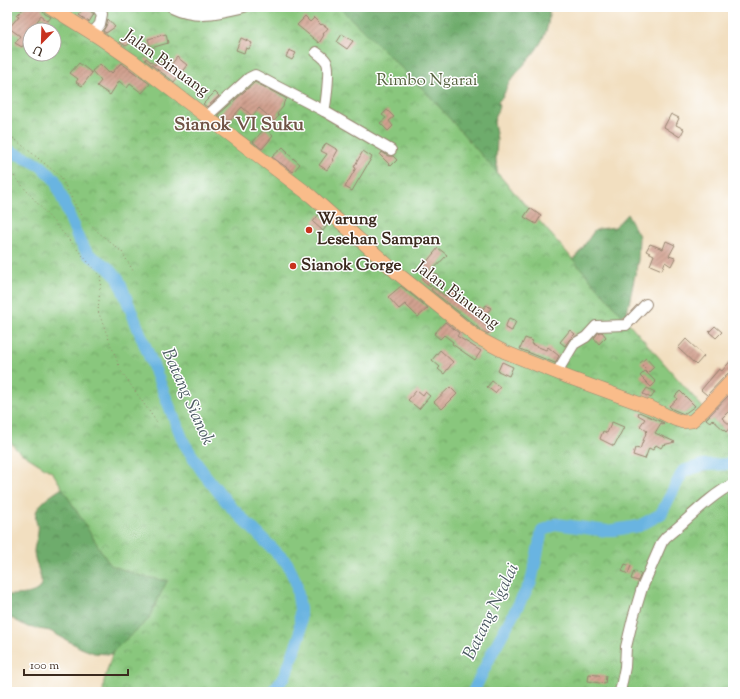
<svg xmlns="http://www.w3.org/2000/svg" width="740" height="699" font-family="'Sorts Mill Goudy',serif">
	<defs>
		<pattern id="forest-crowns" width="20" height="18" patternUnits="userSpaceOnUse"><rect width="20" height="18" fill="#6eac6c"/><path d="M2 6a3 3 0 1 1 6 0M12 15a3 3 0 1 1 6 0" fill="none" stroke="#5c8c58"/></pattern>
		<pattern id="park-crowns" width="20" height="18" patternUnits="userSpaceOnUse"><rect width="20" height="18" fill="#89c77d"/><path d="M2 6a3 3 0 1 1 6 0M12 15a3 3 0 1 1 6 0" fill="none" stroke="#71a266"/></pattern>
		<pattern id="building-hatch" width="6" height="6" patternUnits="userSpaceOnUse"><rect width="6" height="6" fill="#d1a190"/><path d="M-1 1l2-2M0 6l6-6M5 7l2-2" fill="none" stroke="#ab8375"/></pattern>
	</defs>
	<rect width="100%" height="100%" fill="#fff"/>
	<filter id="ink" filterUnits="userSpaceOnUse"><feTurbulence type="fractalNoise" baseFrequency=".025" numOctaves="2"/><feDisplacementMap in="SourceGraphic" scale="8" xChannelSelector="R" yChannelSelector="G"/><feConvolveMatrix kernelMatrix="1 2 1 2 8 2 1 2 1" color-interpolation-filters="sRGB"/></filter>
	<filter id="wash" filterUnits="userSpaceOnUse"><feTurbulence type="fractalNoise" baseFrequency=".012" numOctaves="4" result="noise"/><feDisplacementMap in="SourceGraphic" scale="16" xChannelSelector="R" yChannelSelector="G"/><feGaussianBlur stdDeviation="0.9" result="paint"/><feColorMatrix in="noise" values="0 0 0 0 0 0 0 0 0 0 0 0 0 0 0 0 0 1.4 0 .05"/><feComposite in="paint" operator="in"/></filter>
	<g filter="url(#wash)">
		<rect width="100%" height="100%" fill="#f2dfc0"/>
		<g fill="url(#forest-crowns)" stroke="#546b45">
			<path d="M306,7H549C551,43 528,57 509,83C506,86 506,91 504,94C502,97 500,100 498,102L499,106L494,122L497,139L496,159L498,178L572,261L581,250L594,231L599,229L615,227L627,214L639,236L638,260L627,313L613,319Z"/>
			<path d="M7,266L193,564L127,654H109L94,653L81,648L50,631L28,627L7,616V595C18,595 44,596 41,579C39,570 35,562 34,552C34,544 39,535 38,528C36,521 34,517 37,510C42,499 63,488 73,481Z"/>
		</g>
		<path fill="url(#park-crowns)" stroke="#62784e" fill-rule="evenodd" d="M7,7H339L428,94L733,442V692H103L104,681L113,651L148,620L167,581L141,576L110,565L53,473L18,451L7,438ZM30,30H54V54H30Z"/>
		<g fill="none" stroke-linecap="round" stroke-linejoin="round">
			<g stroke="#69b4e1" stroke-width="12">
				<polyline points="7,150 26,158 41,166 55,180 78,238 88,254 107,267 118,278 184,443 202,471 229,505 287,563 296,582 300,609 300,635 285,676 272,692"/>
				<polyline points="473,692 494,649 531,582 542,531 556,524 607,531 639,526 661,514 683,471 703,465 730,464 733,460"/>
			</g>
		</g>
		<g id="blocks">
			<g fill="url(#building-hatch)">
				<polygon points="25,7 41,7 45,14 51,17 48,21 41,16 35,24 38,27 36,30 30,30 30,36 22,47 15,43 20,36 9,28 19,16 17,15"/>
				<polygon points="85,7 94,14 89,22 79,15"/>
				<polygon points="305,17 310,22 314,18 321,25 322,24 328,28 323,34 324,35 319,43 297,25"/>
				<polygon points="108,19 115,27 106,33 103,31 106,26"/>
				<polygon points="166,34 168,43 151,48 148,39"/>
				<polygon points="342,34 353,41 347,49 337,42"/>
				<polygon points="130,35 134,41 126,46 121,43 120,42"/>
				<polygon points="241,38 252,43 249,49 246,48 244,53 236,50"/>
				<polygon points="289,50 296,53 292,60 286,57"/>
				<polygon points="177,57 187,65 174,82 145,60 146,58 155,65 159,61 163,64 166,61 171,65"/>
				<polygon points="79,63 92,73 82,86 76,82 78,79 70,73"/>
				<polygon points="121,63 150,84 142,93 130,84 127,88 119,81 110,95 97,86 101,81 92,71 100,64 109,73 110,71 112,73"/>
				<polygon points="255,82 287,99 284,102 283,107 277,114 279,116 274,121 259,108 252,116 242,107 229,121 223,116 222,118 218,115"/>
				<polygon points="215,92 219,96 207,107 203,104"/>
				<polygon points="387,110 394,117 389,121 393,126 388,131 380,123 386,118 382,115"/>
				<polygon points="671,114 679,118 676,125 684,129 680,137 664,127"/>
				<polygon points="265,128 273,136 262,149 253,142"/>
				<polygon points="326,143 338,150 333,159 334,160 327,170 319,165 327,154 321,151"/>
				<polygon points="283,147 288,152 287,153 300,164 293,172 272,157"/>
				<polygon points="363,151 372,157 352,191 345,187 356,168 354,167"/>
				<polygon points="382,152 388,156 393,156 397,160 391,166 380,155"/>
				<polygon points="530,208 541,216 536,224 524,217"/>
				<polygon points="319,214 329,223 323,231 313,222"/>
				<polygon points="666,241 675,245 669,256 675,258 671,266 665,262 662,270 650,265 654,255 646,251 650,244 663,249"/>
				<polygon points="438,248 447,255 432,271 439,276 430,287 422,280 425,274 420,270"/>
				<polygon points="401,286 428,308 418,317 405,304 399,309 388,297"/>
				<polygon points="433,287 445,296 448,290 456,293 453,299 464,303 463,305 475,311 478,306 483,309 486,305 491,308 481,321 492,329 488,334 482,331 431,290"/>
				<polygon points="509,318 516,321 512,331 505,328"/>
				<polygon points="445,322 459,333 457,336 481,351 475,360 452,344 453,342 444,335 440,339 434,334"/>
				<polygon points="715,326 722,332 716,338 709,332"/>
				<polygon points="570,330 575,334 569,340 565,346 560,342"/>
				<polygon points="599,332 602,332 606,337 599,344 594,338"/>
				<polygon points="525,338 533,341 531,344 546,350 548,347 559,356 555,363 520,349"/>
				<polygon points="686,339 704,356 696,365 678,348"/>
				<polygon points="440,350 453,362 444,374 438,369 440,367 432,360"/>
				<polygon points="646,358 654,367 649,372 640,363"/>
				<polygon points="733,358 733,370 732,371 727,374 707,395 701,390 719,369 722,371"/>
				<polygon points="502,362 513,367 509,376 498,371"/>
				<polygon points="645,371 656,382 651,387 640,376"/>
				<polygon points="492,381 500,387 495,393 487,387"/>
				<polygon points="450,387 457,394 442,409 434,402"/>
				<polygon points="647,388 655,392 651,398 643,394"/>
				<polygon points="417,390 423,395 425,392 430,396 419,409 408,400"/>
				<polygon points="680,391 695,406 684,414 672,409 669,406 677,399 675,396"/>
				<polygon points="729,395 733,398 733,407 722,418 731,426 726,432 712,419 710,422 706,419"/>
				<polygon points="639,412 664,423 663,424 661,423 655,433 675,442 663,445 661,448 656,445 653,450 649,448 645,459 633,455 635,448 640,449 646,433 645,433 647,431 640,426 645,419 638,415"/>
				<polygon points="612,422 624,427 614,446 600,439 603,431 607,433"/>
				<polygon points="625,564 631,566 628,574 622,571"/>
				<polygon points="634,571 641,574 638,581 631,579"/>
				<polygon points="589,674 606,676 605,684 588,681"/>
			</g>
		</g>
	</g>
	<g filter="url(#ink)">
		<use href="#blocks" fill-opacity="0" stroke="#96846f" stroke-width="1"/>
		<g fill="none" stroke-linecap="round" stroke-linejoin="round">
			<g stroke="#96846f" stroke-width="12">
				<g id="minor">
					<polyline points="97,7 102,14 100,24 95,30 98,37"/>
					<path d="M172,7C197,19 218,13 244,7"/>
					<path d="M316,52C320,55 325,58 327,63C330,69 326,104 324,111"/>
					<polyline points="207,116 249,78 255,75 324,111 391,150"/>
					<polyline points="557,372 574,344 586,337 596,326 626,325 646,304"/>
					<path d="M620,692L625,667L626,647L633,618L642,588L662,542L666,537C688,520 708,497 733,484"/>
				</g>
			</g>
			<g stroke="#96846f" stroke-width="14">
				<polyline id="major" points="50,7 98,37 133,61 311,196 397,273 478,338 505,352 570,378 652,408 674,419 683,422 692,421 703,411 733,379"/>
			</g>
			<g stroke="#96846f" stroke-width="1" stroke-dasharray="1 3" stroke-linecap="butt">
				<polyline points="7,133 60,176 79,212 98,232 122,252 136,276"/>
				<polyline points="7,173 14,176 101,277 98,311 121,371 158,424"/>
			</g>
			<use href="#minor" stroke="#fff" stroke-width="10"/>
			<use href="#major" stroke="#f9bc8a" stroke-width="13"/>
		</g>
	</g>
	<g fill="#c8321e" stroke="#fff" stroke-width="1.5">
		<circle cx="309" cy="230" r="4"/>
		<circle cx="293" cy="266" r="4"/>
	</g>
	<g text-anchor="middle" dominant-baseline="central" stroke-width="3" stroke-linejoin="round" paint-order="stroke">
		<g font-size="17" fill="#3b2a1e" stroke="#fff">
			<text transform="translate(166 64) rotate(36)">Jalan Binuang</text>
			<text transform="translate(457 296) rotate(37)">Jalan Binuang</text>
		</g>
		<g font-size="17" fill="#56613f" stroke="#fff">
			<text x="427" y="81">Rimbo Ngarai</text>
		</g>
		<g font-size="17" font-weight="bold" fill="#3b2a1e" stroke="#fff" text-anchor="start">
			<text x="317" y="220">Warung<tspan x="317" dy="20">Lesehan Sampan</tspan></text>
			<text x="301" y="266">Sianok Gorge</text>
		</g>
		<g font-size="18" font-style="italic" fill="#4b5a62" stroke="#fff">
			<text transform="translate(187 397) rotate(66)">Batang Sianok</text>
			<text transform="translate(492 612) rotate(-64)">Batang Ngalai</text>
		</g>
		<g font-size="19" font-weight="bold" fill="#705446" stroke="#fff">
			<text x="239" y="125">Sianok VI Suku</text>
		</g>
	</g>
	<rect width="740" height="699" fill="none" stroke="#fff" stroke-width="24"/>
	<g transform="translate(42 42) rotate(203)"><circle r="19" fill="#ffffff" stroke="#b1aaa5"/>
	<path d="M0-3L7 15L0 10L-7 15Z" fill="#c8321e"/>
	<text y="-6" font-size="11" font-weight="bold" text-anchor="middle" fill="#3b2a1e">U</text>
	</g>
	<path d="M24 669v6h104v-6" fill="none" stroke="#3b2a1e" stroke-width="2"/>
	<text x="30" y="669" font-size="12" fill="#3b2a1e" stroke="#ffffff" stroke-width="3" paint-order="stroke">100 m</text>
</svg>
